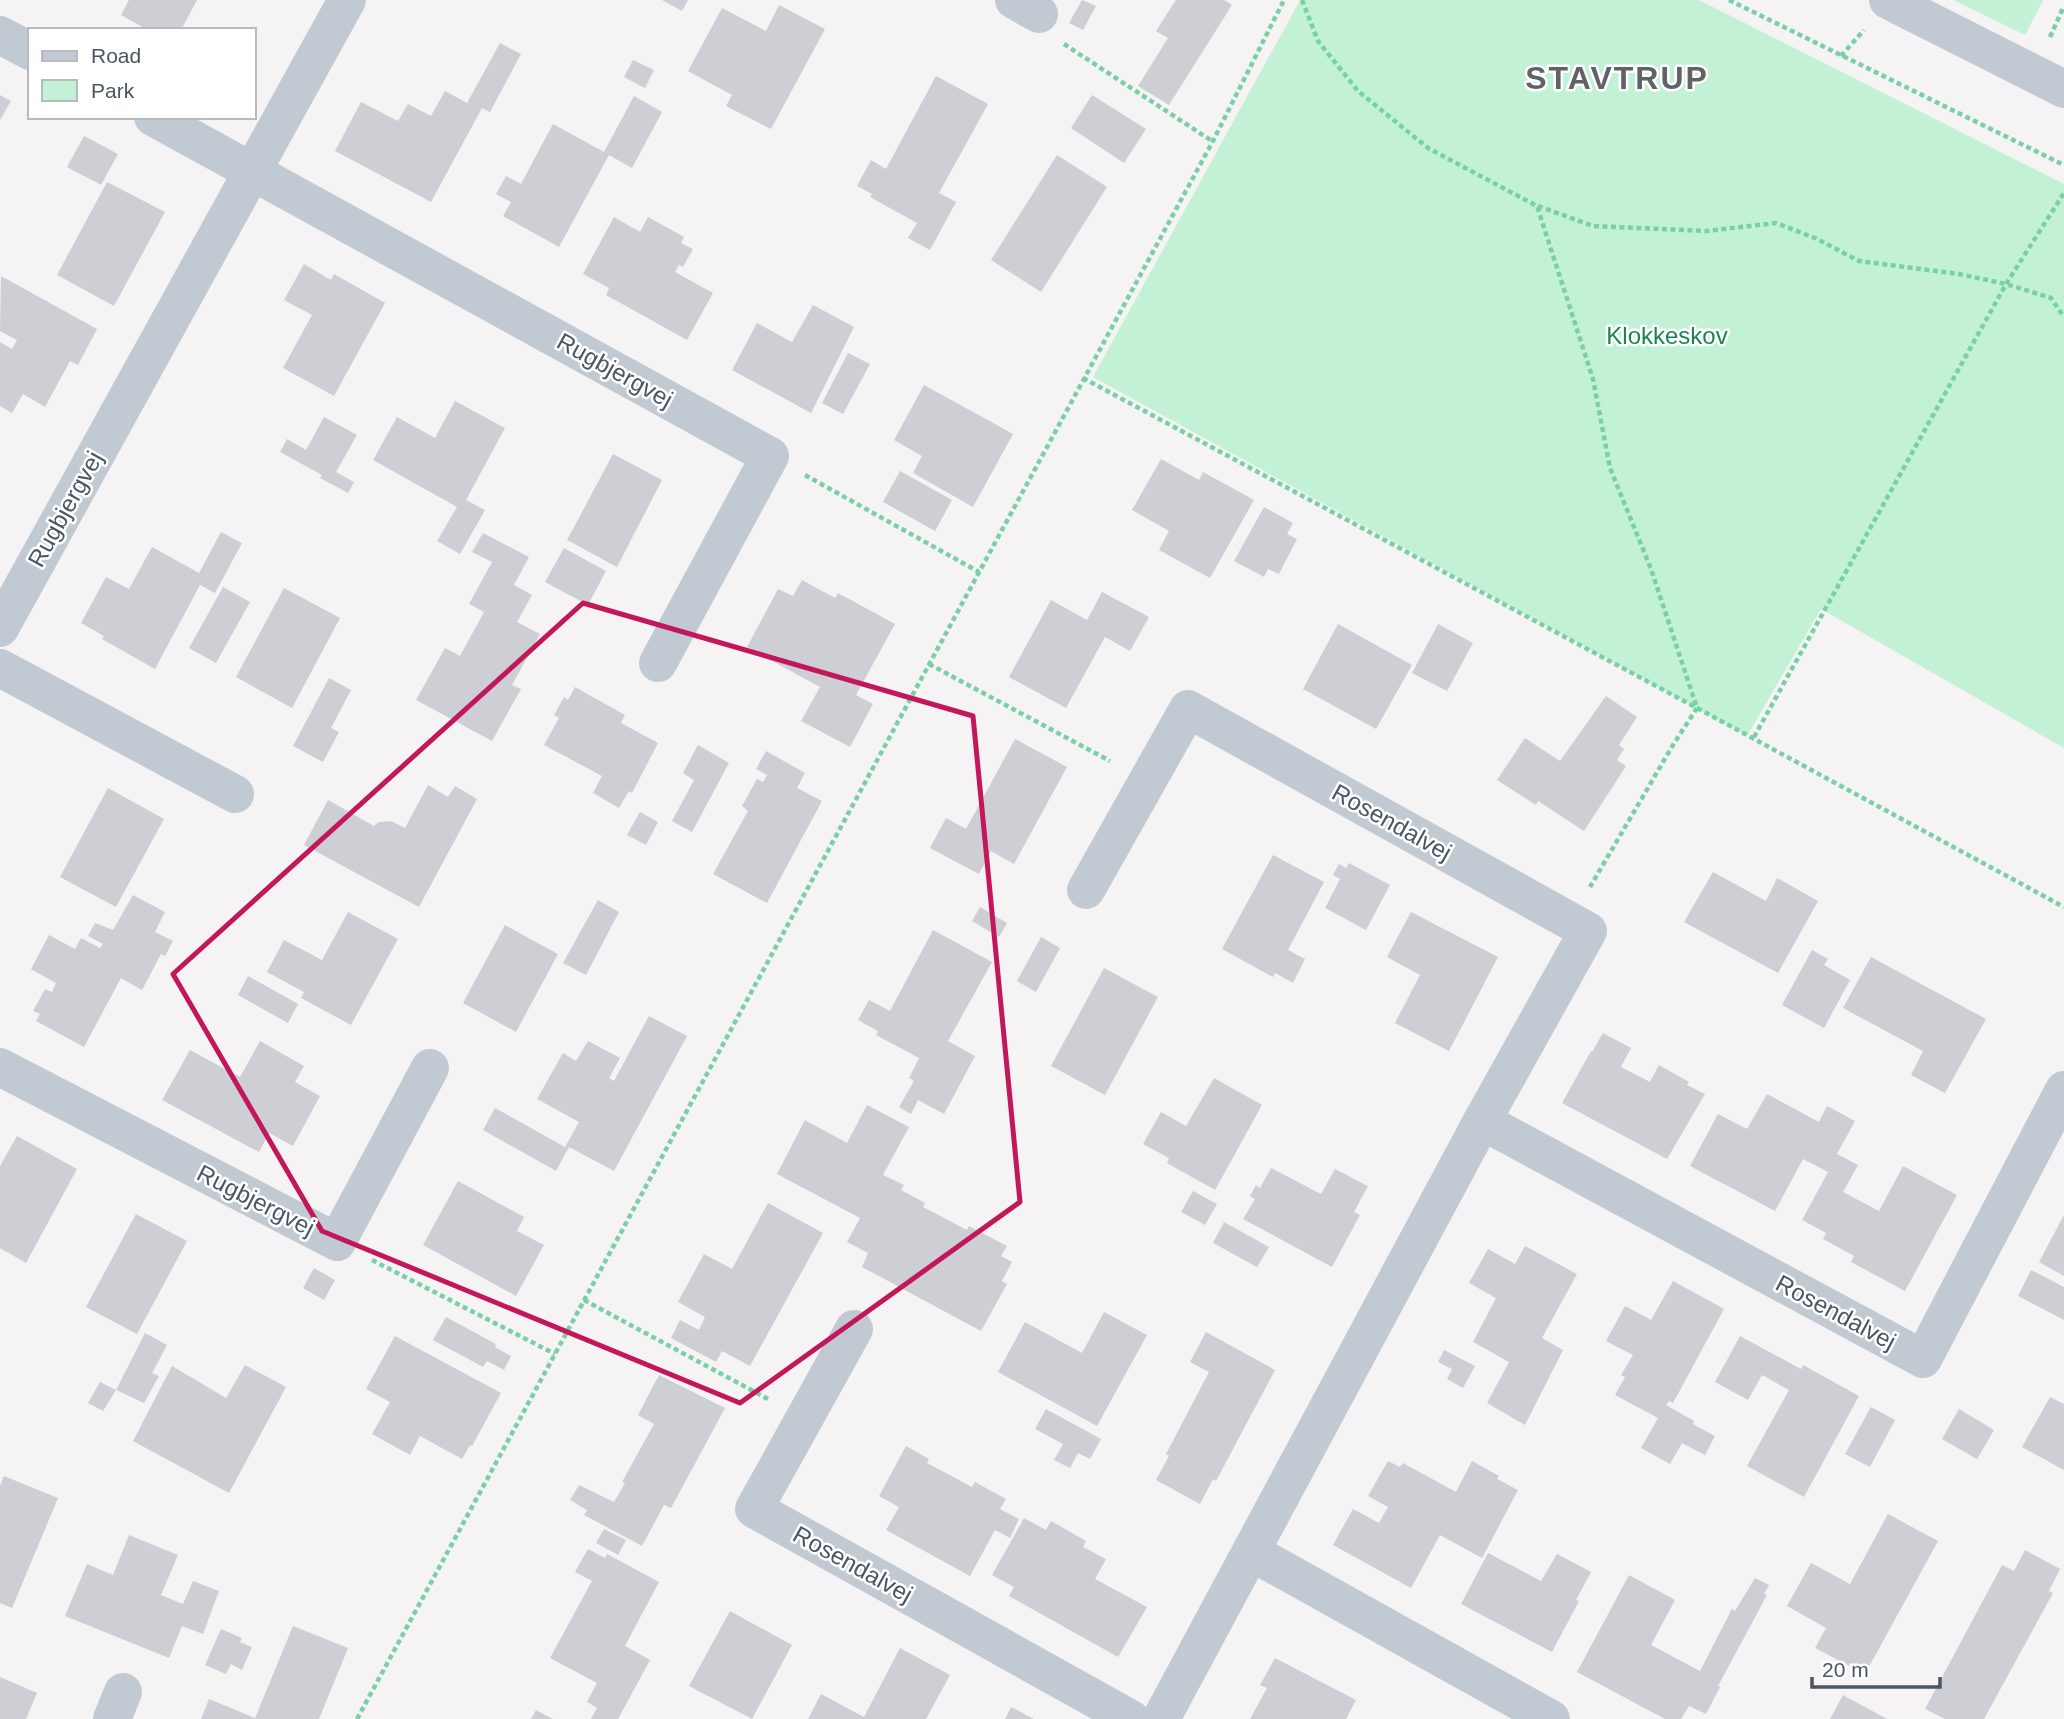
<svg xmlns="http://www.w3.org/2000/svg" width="2064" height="1719" font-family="Arial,sans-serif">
	<rect width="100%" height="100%" fill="#f5f3f3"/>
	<g fill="#c3f1d5">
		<polygon points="1300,0 1699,0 2064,184 2064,748 1821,609 1747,736 1093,377"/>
		<polygon points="1953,0 2043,0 2025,35"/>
	</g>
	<g fill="#cdcfd5">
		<polygon points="129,0 197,0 181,30 148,30 121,15"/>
		<polygon points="662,0 688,0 682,11"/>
		<polygon points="1082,0 1096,6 1083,30 1069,23"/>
		<polygon points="1176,0 1224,0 1232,5 1169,105 1138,86 1168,38 1156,31"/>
		<polygon points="779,5 825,29 771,129 726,106 732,95 688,71 722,8 766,31"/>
		<polygon points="500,43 521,54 490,112 482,108 431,202 335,151 361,102 398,121 408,104 431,116 445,91 467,103"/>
		<polygon points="633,60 654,70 645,88 624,77"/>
		<polygon points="936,76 988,104 939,193 956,202 930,250 908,238 917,223 870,197 872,194 857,186 871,160 886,169"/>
		<polygon points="0,95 11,101 0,120"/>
		<polygon points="1092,95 1146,129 1124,163 1071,128"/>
		<polygon points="634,96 662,112 632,168 609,155 559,247 503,216 511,202 496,194 506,176 521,184 553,124 604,152"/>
		<polygon points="84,136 118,154 101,185 67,167"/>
		<polygon points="1057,155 1107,187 1041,292 991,260"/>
		<polygon points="107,182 165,212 114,306 57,275"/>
		<polygon points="614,217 640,232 648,217 684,237 681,243 693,249 683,267 679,265 675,272 713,293 687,340 606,295 609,288 583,274"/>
		<polygon points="304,264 331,280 334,274 385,303 334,396 283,368 312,315 284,300"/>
		<polygon points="1,276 97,329 78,365 70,361 45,407 23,394 12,413 0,406 0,342 12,349 17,340 0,331"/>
		<polygon points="813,305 854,327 811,413 732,370 757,323 792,342"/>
		<polygon points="848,353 870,364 843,414 822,403"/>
		<polygon points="924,385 1013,434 973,507 913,473 922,456 894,440"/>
		<polygon points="455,401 505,428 466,500 485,510 460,554 437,541 457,507 373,460 397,417 435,438"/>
		<polygon points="324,417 357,435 336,472 354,482 348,493 320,478 322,475 280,452 287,439 306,450"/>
		<polygon points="613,454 662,480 617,567 567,540"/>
		<polygon points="1161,459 1199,480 1203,472 1254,500 1210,578 1159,550 1169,531 1132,510"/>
		<polygon points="900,471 952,500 935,531 883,502"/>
		<polygon points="1264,507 1293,523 1287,534 1297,539 1279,574 1268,569 1264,577 1234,561"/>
		<polygon points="221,532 242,543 215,593 200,585 155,669 102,639 104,636 81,623 106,577 129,589 152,547 199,573"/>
		<polygon points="483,533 529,557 514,585 532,595 517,622 540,634 512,685 521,689 492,741 416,700 445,648 460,656 484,612 469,604 492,562 472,552"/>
		<polygon points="564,548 606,571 588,605 545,582"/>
		<polygon points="802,580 835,598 838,593 895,624 856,695 873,704 850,747 801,721 820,687 747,647 778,589 793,596"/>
		<polygon points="223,587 250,602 216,663 189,648"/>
		<polygon points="284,588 340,618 292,708 236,677"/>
		<polygon points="1102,592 1149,617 1130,651 1105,637 1066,708 1009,677 1051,600 1087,620"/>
		<polygon points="1338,624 1412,665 1376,729 1303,689"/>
		<polygon points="1438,624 1473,643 1447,691 1412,673"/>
		<polygon points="329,678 351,690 331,728 339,732 323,762 293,746"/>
		<polygon points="575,687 625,715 621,723 658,743 632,793 629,791 619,808 593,793 602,776 544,745 559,718 554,715 564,697 568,700"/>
		<polygon points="1606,696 1637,717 1619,745 1624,749 1617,760 1626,766 1584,831 1538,801 1536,805 1497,780 1525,738 1560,761"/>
		<polygon points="1015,739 1067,767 1014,864 991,851 979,874 930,848 946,818 966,829"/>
		<polygon points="698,745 729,763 692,832 672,821 694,780 683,773"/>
		<polygon points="766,751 805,773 797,788 822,801 767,903 713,874 748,811 742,806 757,779 763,782 767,775 756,769"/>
		<polygon points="428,785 448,797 455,786 477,799 419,907 304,845 328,800 374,826 379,822 391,821 405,828"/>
		<polygon points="108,788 164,819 116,907 60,877"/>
		<polygon points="640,812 658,822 646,845 627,835"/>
		<polygon points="1273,855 1324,882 1288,950 1305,959 1293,983 1275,973 1273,977 1222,949"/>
		<polygon points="1349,863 1390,885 1366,930 1325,908 1340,879 1333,875 1339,864 1346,868"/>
		<polygon points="1713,872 1766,901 1777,878 1818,901 1778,973 1684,922"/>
		<polygon points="133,895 165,912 155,932 173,941 165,956 161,954 142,990 121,978 84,1047 36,1021 40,1014 33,1011 45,989 52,992 56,983 31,969 49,935 75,949 81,938 100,948 103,944 88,936 95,923 113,930"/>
		<polygon points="598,900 619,912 586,975 563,963"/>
		<polygon points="980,907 1007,923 999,937 972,921"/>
		<polygon points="348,912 398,939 351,1025 301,998 304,992 267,972 284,940 322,960"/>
		<polygon points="1411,912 1498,957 1449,1051 1395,1023 1420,975 1387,957"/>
		<polygon points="505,925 558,954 516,1032 463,1003"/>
		<polygon points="933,930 992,962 948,1041 975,1056 944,1114 918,1100 911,1114 899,1107 914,1081 909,1078 919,1058 876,1035 878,1031 858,1020 869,1000 890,1011"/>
		<polygon points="1041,937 1060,948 1036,992 1017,981"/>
		<polygon points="1812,950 1828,959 1824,965 1850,980 1824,1028 1782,1005"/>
		<polygon points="1871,957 1986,1019 1945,1093 1911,1075 1923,1051 1843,1008"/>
		<polygon points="1104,968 1158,997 1105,1095 1051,1066"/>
		<polygon points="248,976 298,1004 288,1023 238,995"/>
		<polygon points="649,1016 687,1036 614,1171 569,1147 556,1171 483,1130 495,1108 565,1147 579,1122 537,1099 563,1053 576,1061 588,1041 620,1058 609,1078 614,1081"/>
		<polygon points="1603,1033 1631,1048 1621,1067 1650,1082 1659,1065 1689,1082 1687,1085 1705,1094 1667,1159 1562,1103 1591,1051 1592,1052"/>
		<polygon points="260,1041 304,1066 295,1082 320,1096 293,1146 269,1133 259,1152 162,1100 190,1050 240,1077"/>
		<polygon points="1214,1078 1262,1105 1215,1190 1167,1163 1169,1158 1143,1144 1161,1112 1186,1126"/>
		<polygon points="1767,1094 1819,1122 1827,1106 1855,1121 1837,1154 1858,1165 1843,1192 1879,1211 1903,1166 1957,1195 1905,1291 1851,1262 1854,1256 1823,1239 1826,1233 1802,1220 1828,1172 1803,1159 1775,1211 1690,1166 1718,1114 1747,1129"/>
		<polygon points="867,1105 909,1127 883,1175 904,1185 901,1190 925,1203 923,1207 967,1230 969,1226 1007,1246 1001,1256 1012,1262 1002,1281 1007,1284 981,1331 862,1267 868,1253 847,1242 860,1218 777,1174 805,1120 847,1143"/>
		<polygon points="17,1136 77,1169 26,1263 0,1248 0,1166"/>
		<polygon points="1271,1168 1321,1194 1335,1169 1368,1186 1354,1212 1360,1215 1332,1267 1243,1219 1255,1199 1250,1196 1256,1185 1260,1188"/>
		<polygon points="458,1181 524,1217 517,1231 544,1245 516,1296 423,1245"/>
		<polygon points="1193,1191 1217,1204 1205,1225 1181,1212"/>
		<polygon points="768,1203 823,1233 750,1366 722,1351 716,1362 671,1338 680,1320 699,1330 705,1317 678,1302 704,1254 732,1269"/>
		<polygon points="136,1214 187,1241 137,1334 86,1307"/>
		<polygon points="2064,1215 2064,1276 2039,1262"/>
		<polygon points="1224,1222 1269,1247 1257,1267 1213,1243"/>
		<polygon points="1525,1246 1577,1274 1542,1338 1563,1350 1525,1425 1487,1403 1509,1362 1473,1342 1496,1298 1469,1283 1488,1249 1515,1264"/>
		<polygon points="314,1268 335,1280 324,1300 303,1288"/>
		<polygon points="2031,1270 2064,1287 2064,1320 2018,1296"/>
		<polygon points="1673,1281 1724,1309 1673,1403 1669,1401 1666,1405 1694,1421 1693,1424 1715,1436 1705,1455 1682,1443 1670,1464 1641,1448 1658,1418 1615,1395 1625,1377 1621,1375 1633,1355 1606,1341 1625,1306 1651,1320"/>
		<polygon points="1104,1312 1147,1335 1097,1426 998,1372 1025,1322 1082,1353"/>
		<polygon points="446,1317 496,1344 495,1347 511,1356 504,1370 487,1361 483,1367 433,1340"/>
		<polygon points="1206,1332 1275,1370 1216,1481 1213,1479 1200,1504 1156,1480 1169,1456 1166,1454 1209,1372 1190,1362"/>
		<polygon points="145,1333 167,1345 152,1373 159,1376 144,1403 116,1390 103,1411 88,1403 100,1382 116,1390"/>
		<polygon points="395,1336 501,1393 472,1446 470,1445 462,1459 420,1436 410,1455 372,1434 390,1402 366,1389"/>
		<polygon points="1740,1336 1801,1369 1803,1365 1859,1396 1804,1497 1747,1466 1789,1390 1762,1375 1748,1400 1715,1382"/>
		<polygon points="1444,1350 1475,1366 1463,1388 1447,1379 1452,1369 1438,1362"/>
		<polygon points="245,1365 286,1387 229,1493 133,1441 172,1366 226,1398"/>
		<polygon points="659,1375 725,1408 671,1508 664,1505 642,1546 584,1515 587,1510 570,1500 579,1485 614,1502 625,1483 622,1482 654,1424 638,1415"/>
		<polygon points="2050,1397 2064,1404 2064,1470 2022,1447"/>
		<polygon points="1871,1407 1895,1420 1870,1467 1845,1454"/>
		<polygon points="1046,1409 1101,1439 1090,1459 1078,1453 1070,1468 1054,1460 1063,1444 1035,1429"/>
		<polygon points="1959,1409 1994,1430 1977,1459 1942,1439"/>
		<polygon points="906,1446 929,1459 927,1463 972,1487 975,1482 1006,1499 1000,1509 1019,1519 1010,1538 995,1530 970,1576 886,1530 899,1507 879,1496"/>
		<polygon points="1388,1461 1400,1467 1403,1463 1456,1492 1472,1461 1499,1476 1497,1479 1518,1490 1482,1558 1440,1535 1411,1588 1333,1545 1353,1509 1379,1523 1388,1507 1368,1496"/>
		<polygon points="4,1476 58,1498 12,1608 0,1603 0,1486"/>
		<polygon points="1888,1514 1938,1541 1865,1674 1815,1648 1826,1628 1787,1606 1811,1563 1850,1584"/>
		<polygon points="1024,1518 1046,1530 1051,1521 1086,1541 1083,1547 1106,1559 1095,1579 1147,1607 1118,1657 1009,1596 1014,1587 992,1575"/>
		<polygon points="604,1529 626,1540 618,1555 596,1543"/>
		<polygon points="129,1535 178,1555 161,1595 183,1604 193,1581 219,1591 203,1634 182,1626 169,1658 65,1616 87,1564 113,1575"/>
		<polygon points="588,1549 605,1558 607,1554 659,1582 625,1646 650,1660 618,1719 591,1719 597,1708 587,1702 597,1683 550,1658 592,1581 575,1572"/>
		<polygon points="2025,1550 2060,1569 2049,1591 2053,1593 1984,1719 1945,1719 1925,1709 2002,1565 2014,1571"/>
		<polygon points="1488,1553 1541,1581 1557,1554 1591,1572 1576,1600 1579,1601 1552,1652 1461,1604"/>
		<polygon points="1629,1575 1675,1600 1651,1645 1700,1671 1732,1609 1735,1611 1755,1578 1769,1585 1764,1594 1767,1595 1718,1686 1720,1687 1706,1714 1689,1706 1681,1719 1665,1719 1577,1672"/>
		<polygon points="730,1611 792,1645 752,1719 689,1686"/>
		<polygon points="293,1626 348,1648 319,1719 201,1719 209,1699 255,1718"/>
		<polygon points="221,1629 242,1638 240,1642 252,1647 242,1670 231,1664 226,1674 205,1665"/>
		<polygon points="900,1648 950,1675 926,1719 808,1719 821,1694 864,1717"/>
		<polygon points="1275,1658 1356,1700 1346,1719 1250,1719 1267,1688 1260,1685"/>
		<polygon points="0,1677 37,1693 26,1719 0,1719"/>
		<polygon points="1843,1695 1887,1719 1830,1719"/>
		<polygon points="1011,1707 1034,1719 1005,1719"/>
		<polygon points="536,1710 553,1719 531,1719"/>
	</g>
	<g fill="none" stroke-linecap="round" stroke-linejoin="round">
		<g stroke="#7ad0a6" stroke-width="4.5" stroke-dasharray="5 3.5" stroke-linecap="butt">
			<polyline points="1302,0 1318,41 1358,91 1428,148 1537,206 1593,379 1610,468 1651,569 1697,708 2064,907"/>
			<polyline points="1729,0 2064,165"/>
			<polyline points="2050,37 2064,6"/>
			<polyline points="1064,44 1212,141"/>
			<polyline points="1841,56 1864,30"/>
			<polyline points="1538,206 1593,226 1707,231 1776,223 1815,238 1859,261 1959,274 2006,284 2051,298 2064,317"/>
			<polyline points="1083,378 1697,708 1673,745 1590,887"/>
			<polyline points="805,475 979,572"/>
			<polyline points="929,664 1110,761"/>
			<polyline points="1754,737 2006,284 2064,193"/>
			<polyline points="372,1260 555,1354"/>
			<polyline points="584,1300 768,1399"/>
			<polyline points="357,1719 1213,141 1284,0"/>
		</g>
		<g stroke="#c1cad2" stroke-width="38">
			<polyline points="1014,0 1039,14"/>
			<polyline points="1888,0 2064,89"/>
			<polyline points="0,35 30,51"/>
			<polyline points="153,117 770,456 658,663"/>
			<polyline points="0,628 347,0"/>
			<polyline points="0,668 235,794"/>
			<polyline points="1086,890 1188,709 1588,931 1482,1121 1161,1719"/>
			<polyline points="0,1067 337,1242 430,1068"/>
			<polyline points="1482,1121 1923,1359 2064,1090"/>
			<polyline points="854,1329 754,1509 1131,1719"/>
			<polyline points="1251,1552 1551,1719"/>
			<polyline points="112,1719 123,1692"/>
		</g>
	</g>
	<path fill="none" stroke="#c2185b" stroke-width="5" stroke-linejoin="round" d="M583,603L973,716L1020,1202L740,1403L322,1231L173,974Z"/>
	<g text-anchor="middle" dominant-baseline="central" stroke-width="5" stroke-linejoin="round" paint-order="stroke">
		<g font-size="24" fill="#17864f" stroke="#fff">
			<text x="1667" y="335">Klokkeskov</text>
		</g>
		<g font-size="24" fill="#4a5661" stroke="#fff">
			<text transform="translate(615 370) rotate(29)">Rugbjergvej</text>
			<text transform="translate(65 509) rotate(-61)">Rugbjergvej</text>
			<text transform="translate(1392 822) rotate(29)">Rosendalvej</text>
			<text transform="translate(256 1200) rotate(27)">Rugbjergvej</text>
			<text transform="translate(1836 1312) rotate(28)">Rosendalvej</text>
			<text transform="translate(853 1564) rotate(29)">Rosendalvej</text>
		</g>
		<g font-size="32" font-weight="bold" letter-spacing="2" fill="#5f6368" stroke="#fff">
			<text x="1617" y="78">STAVTRUP</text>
		</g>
	</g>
	<rect x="28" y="28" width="228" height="91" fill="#ffffff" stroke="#b7bbc0" stroke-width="2"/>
	<rect x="42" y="51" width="35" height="10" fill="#c1cad2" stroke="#b7bbc0" stroke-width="2"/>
	<text x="91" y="63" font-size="21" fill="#4a5661">Road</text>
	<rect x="42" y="80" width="35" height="21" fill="#c3f1d5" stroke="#b7bbc0" stroke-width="2"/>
	<text x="91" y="98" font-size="21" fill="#4a5661">Park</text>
	<path d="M1812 1677v10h128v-10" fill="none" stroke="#4a5661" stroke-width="3.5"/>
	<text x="1822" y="1677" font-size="21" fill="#4a5661" stroke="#ffffff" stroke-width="5" paint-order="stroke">20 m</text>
</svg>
